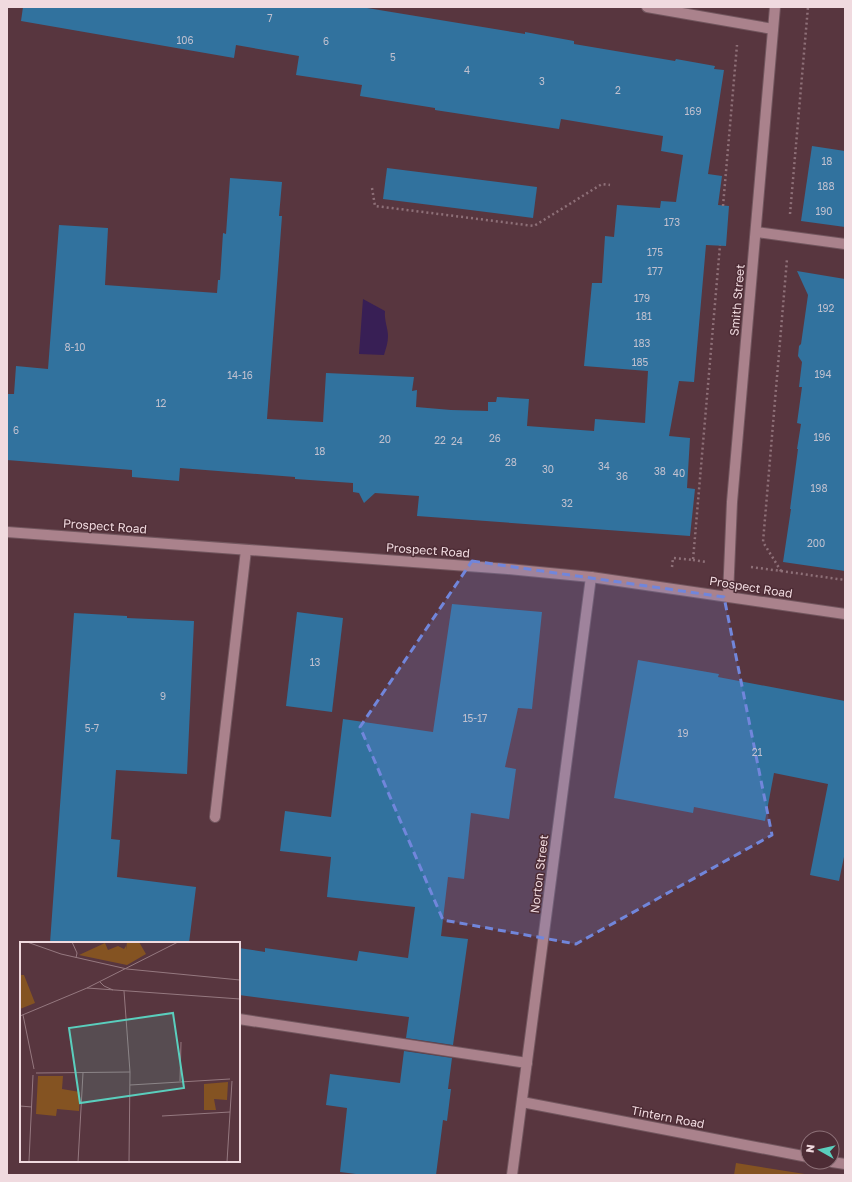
<svg xmlns="http://www.w3.org/2000/svg" width="852" height="1182" font-family="'Golos Text',sans-serif">
	<rect width="100%" height="100%" fill="#58363f"/>
	<polygon fill="#845322" points="736,1163 811,1175 734,1175"/>
	<path fill="#381f55" d="M363,299L385,311C384,320 388,328 388,336C388,343 386,348 384,355L359,354Z"/>
	<g fill="#31729e">
		<polygon points="23,7 361,7 525,34 525,32 574,41 574,44 675,61 676,59 715,66 714,69 724,70 708,174 722,176 718,205 729,206 726,246 706,245 694,382 679,381 669,436 690,438 687,488 695,489 690,536 417,516 419,496 375,493 364,503 359,493 353,492 353,483 295,479 295,477 180,468 179,481 132,477 132,470 7,460 7,394 14,394 16,366 48,369 59,225 108,228 105,285 217,293 218,280 220,280 223,233 226,234 230,178 282,182 279,216 282,216 267,419 323,422 326,373 414,377 412,391 417,390 416,407 451,410 488,411 488,402 496,402 497,397 529,399 527,426 594,431 595,419 645,423 648,371 584,366 592,283 602,283 605,236 614,237 617,205 660,208 661,201 676,202 683,155 661,151 663,136 561,119 559,129 435,110 435,108 360,96 362,85 296,75 299,56 236,45 234,58 21,21"/>
		<polygon points="812,146 845,151 845,227 801,221"/>
		<polygon points="387,168 537,187 533,218 383,199"/>
		<polygon points="797,271 845,279 845,571 783,562 791,509 790,509 798,449 797,449 801,424 797,423 802,387 799,387 802,362 798,356 799,346 801,344 808,295"/>
		<polygon points="452,604 542,612 532,709 518,708 505,767 516,769 509,819 471,813 464,879 448,877 441,936 468,939 453,1045 406,1038 409,1017 239,995 239,948 265,952 265,948 357,961 359,951 408,958 415,907 327,897 331,857 280,851 285,811 331,817 343,719 433,732"/>
		<polygon points="297,612 343,618 332,712 286,706"/>
		<polygon points="74,613 127,616 127,618 194,621 187,774 116,770 111,839 120,840 117,877 196,887 189,943 50,943"/>
		<polygon points="638,660 719,674 718,677 845,701 845,852 839,881 810,875 828,784 774,773 765,821 694,807 693,813 614,798"/>
		<polygon points="404,1051 452,1058 448,1089 451,1089 447,1121 443,1120 436,1175 364,1175 340,1172 347,1108 326,1105 330,1074 400,1083"/>
	</g>
	<g fill="none" stroke-linecap="round" stroke-linejoin="round">
		<g stroke="#72565e" stroke-width="12">
			<g id="minor">
				<polyline points="647,7 773,29"/>
				<polyline points="756,232 845,244"/>
				<polyline points="7,532 508,569 591,577 845,614"/>
				<polyline points="728,596 732,502 775,7"/>
				<polyline points="215,817 246,550"/>
				<polyline points="239,1019 527,1063"/>
				<polyline points="522,1102 808,1157"/>
				<polyline points="832,1162 845,1164"/>
				<polyline points="512,1175 591,577"/>
			</g>
		</g>
		<g stroke="#8e7078" stroke-width="2.5" stroke-dasharray="2 3" stroke-linecap="butt">
			<polyline points="372,188 375,206 534,226 602,184 610,185"/>
			<polyline points="723,206 737,45"/>
			<polyline points="790,214 808,7"/>
			<polyline points="693,560 706,562"/>
			<polyline points="672,567 673,558 693,560 720,245"/>
			<polyline points="751,567 781,571 763,542 787,259"/>
			<polyline points="781,571 845,580"/>
		</g>
		<use href="#minor" stroke="#aa828c" stroke-width="10"/>
	</g>
	<path fill="#7186db" fill-opacity="0.2" stroke="#7186db" stroke-width="3" stroke-dasharray="8 5" stroke-linejoin="round" d="M472,561L724,597L772,835L576,944L443,920L360,727Z"/>
	<g text-anchor="middle" dominant-baseline="central" stroke-width="3" stroke-linejoin="round" paint-order="stroke">
		<g font-size="10" fill="#c0c0cf">
			<text x="270" y="18">7</text>
			<text x="185" y="40">106</text>
			<text x="326" y="41">6</text>
			<text x="393" y="57">5</text>
			<text x="467" y="70">4</text>
			<text x="542" y="81">3</text>
			<text x="618" y="90">2</text>
			<text x="693" y="111">169</text>
			<text x="827" y="161">18</text>
			<text x="826" y="186">188</text>
			<text x="824" y="211">190</text>
			<text x="672" y="222">173</text>
			<text x="655" y="252">175</text>
			<text x="655" y="271">177</text>
			<text x="642" y="298">179</text>
			<text x="826" y="308">192</text>
			<text x="644" y="316">181</text>
			<text x="642" y="343">183</text>
			<text x="75" y="347">8-10</text>
			<text x="640" y="362">185</text>
			<text x="823" y="374">194</text>
			<text x="240" y="375">14-16</text>
			<text x="161" y="403">12</text>
			<text x="16" y="430">6</text>
			<text x="822" y="437">196</text>
			<text x="495" y="438">26</text>
			<text x="385" y="439">20</text>
			<text x="440" y="440">22</text>
			<text x="457" y="441">24</text>
			<text x="320" y="451">18</text>
			<text x="511" y="462">28</text>
			<text x="604" y="466">34</text>
			<text x="548" y="469">30</text>
			<text x="660" y="471">38</text>
			<text x="679" y="473">40</text>
			<text x="622" y="476">36</text>
			<text x="819" y="488">198</text>
			<text x="567" y="503">32</text>
			<text x="816" y="543">200</text>
			<text x="315" y="662">13</text>
			<text x="163" y="696">9</text>
			<text x="475" y="718">15-17</text>
			<text x="92" y="728">5-7</text>
			<text x="683" y="733">19</text>
			<text x="757" y="752">21</text>
		</g>
		<g font-size="12" fill="#f0dadf" stroke="#4d2c35">
			<text transform="translate(737 300) rotate(-85)">Smith Street</text>
			<text transform="translate(105 526) rotate(4)">Prospect Road</text>
			<text transform="translate(428 550) rotate(4)">Prospect Road</text>
			<text transform="translate(751 587) rotate(9)">Prospect Road</text>
			<text transform="translate(539 874) rotate(-83)">Norton Street</text>
			<text transform="translate(668 1117) rotate(11)">Tintern Road</text>
		</g>
	</g>
	<g transform="translate(20 942)">
		<rect width="220" height="220" fill="#58363f"/>
		<path d="M107,0H119L126,12L107,23L59,13L85,1L88,8L98,4L104,7L106,4V8ZM0,33H4L15,61L0,67ZM18,134H43L42,147L60,150L59,169L37,167L36,174L16,172ZM208,140L207,158L194,157L196,168H184V142Z" fill="#845322"/>
		<path fill="none" stroke="#95787f" stroke-width="1" d="M7,0L41,12L107,27M52,0L57,11L56,16M107,27L220,38M80,40L84,44L93,48M67,46L220,57M104,49L110,130L109,220M3,73L14,127M0,74L67,46L158,0M16,131L110,130M160,139L161,100M110,143L210,137M0,164L12,165M142,174L210,170M9,219L13,133M58,220L63,131M207,220L212,139"/>
		<path fill="#5acebd" fill-opacity="0.15" stroke="#5acebd" stroke-width="2" d="M153,71L164,146L60,161L49,86Z"/>
		<rect width="220" height="220" fill="none" stroke="#f0dadf" stroke-width="2"/>
	</g>
	<rect width="852" height="1182" fill="none" stroke="#f0dadf" stroke-width="16"/>
	<g transform="translate(820 1150) rotate(278)"><circle r="19" fill="#4d2c35" stroke="#8e7279"/>
	<path d="M0-3L7 15L0 10L-7 15Z" fill="#5acebd"/>
	<text y="-6" font-size="11" font-weight="bold" text-anchor="middle" fill="#f0dadf">N</text>
	</g>
</svg>
